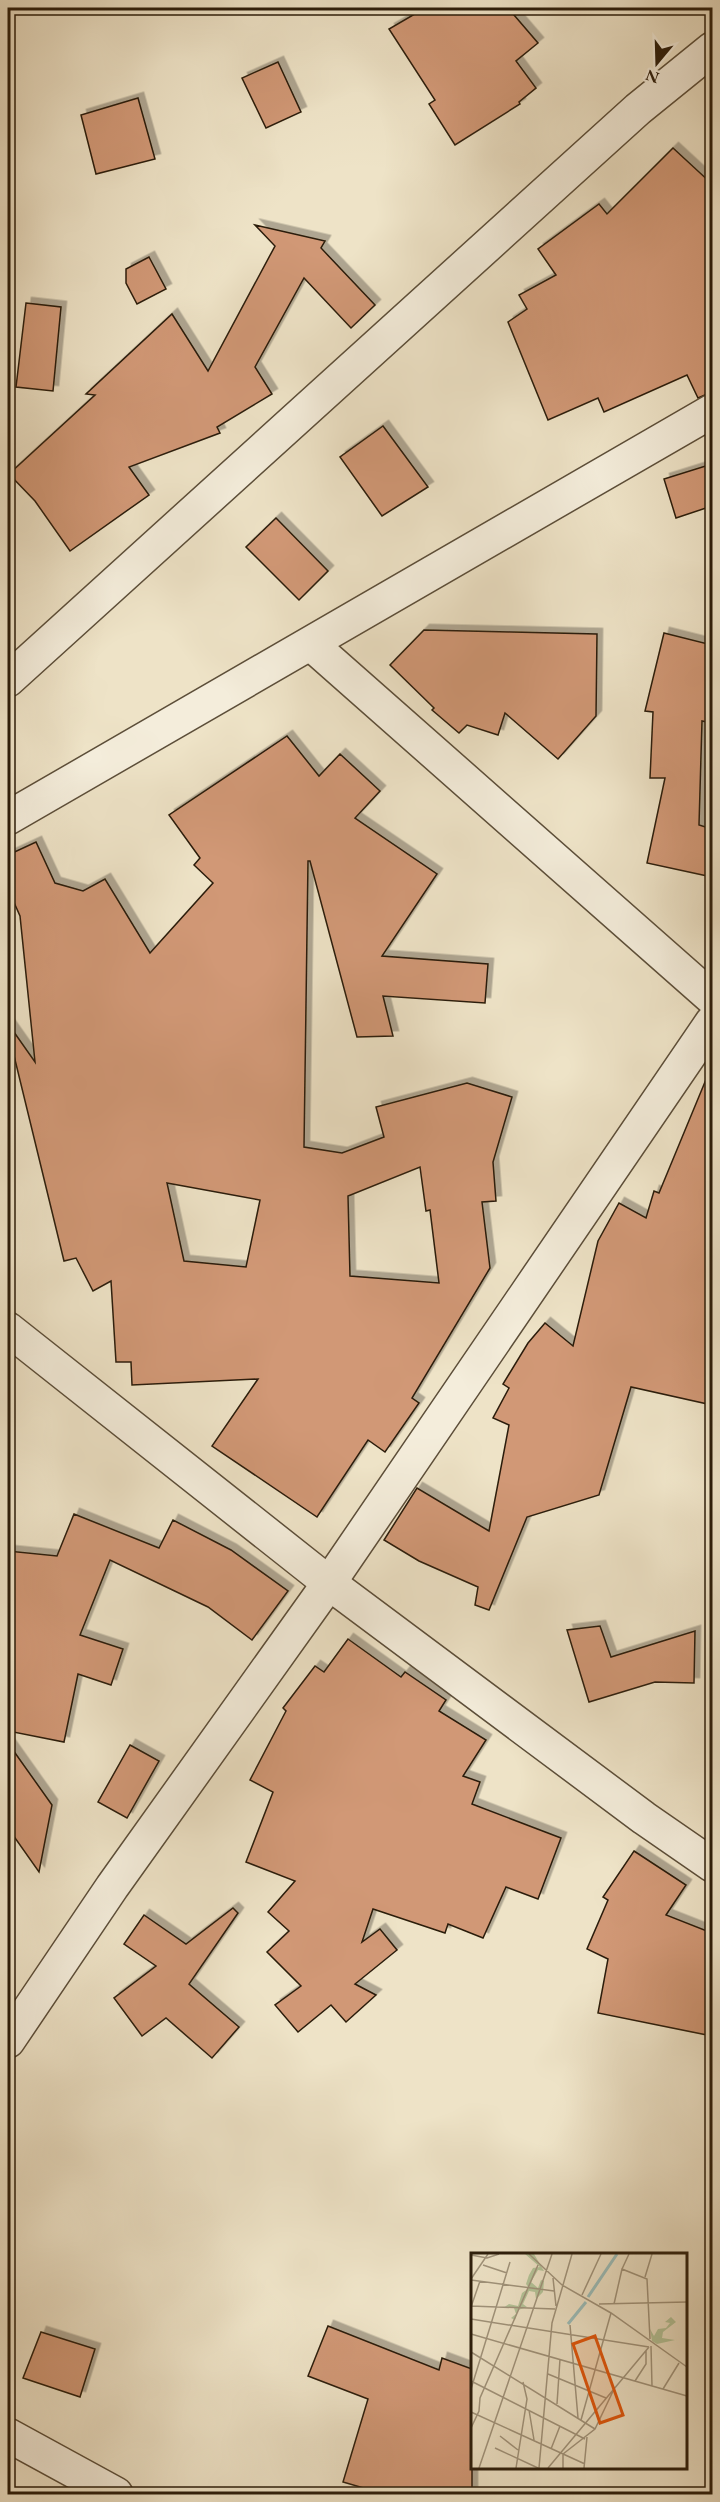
<svg xmlns="http://www.w3.org/2000/svg" width="720" height="2502" font-family="'EB Garamond',serif">
	<defs>
		<filter id="shadow"><feDropShadow dx="5.5" dy="-5.5" stdDeviation="0" flood-color="#0004"/></filter>
	</defs>
	<rect width="100%" height="100%" fill="#eee3c7"/>
	<filter id="stains"><feTurbulence type="fractalNoise" baseFrequency=".00333" numOctaves="4"/><feColorMatrix values="0 0 0 0 .2 0 0 0 0 .09 0 0 0 0 .02 0 0 0 .5 -.17"/></filter>
	<radialGradient id="worn" r=".72"><stop offset=".6" stop-color="#630" stop-opacity="0"/><stop offset="1" stop-color="#630" stop-opacity=".3"/></radialGradient>
	<g fill="#d19876" stroke="#2b1c0a" stroke-width="1.5" fill-rule="evenodd" filter="url(#shadow)">
		<polygon points="425,8 508,8 538,43 516,61 536,88 519,102 520,104 455,145 429,104 435,100 389,29"/>
		<polygon points="278,62 301,112 266,128 242,78"/>
		<polygon points="138,98 155,159 96,174 81,115"/>
		<polygon points="673,148 712,184 712,392 698,398 687,375 604,412 598,398 548,420 508,322 527,309 519,295 556,275 538,249 599,204 607,214"/>
		<polygon points="255,225 325,241 321,248 375,305 351,328 304,278 255,367 272,394 217,427 220,433 129,467 149,495 70,551 35,501 9,474 95,395 86,394 172,314 208,371 275,246"/>
		<polygon points="149,257 166,289 137,304 126,283 126,269"/>
		<polygon points="26,303 61,307 53,391 16,387"/>
		<polygon points="383,426 428,487 382,516 340,457"/>
		<polygon points="712,464 712,506 676,518 664,479"/>
		<polygon points="276,518 328,571 299,600 246,547"/>
		<polygon points="424,630 597,634 596,716 558,759 505,713 498,735 467,725 459,733 432,710 434,708 390,665"/>
		<polygon points="664,633 712,645 712,723 702,721 699,825 712,829 712,877 647,863 665,778 650,778 653,712 645,711"/>
		<path d="M287,736L319,776L340,754L380,791L355,818L437,874L382,956L488,964L485,1003L383,996L393,1036L357,1037L310,861H308L304,1147L342,1153L384,1137L376,1107L467,1083L512,1097L493,1162L496,1201L482,1202L490,1268L412,1398L419,1403L385,1452L368,1440L317,1517L212,1446L258,1379L132,1385L131,1362H116L111,1281L93,1291L76,1258L64,1261L8,1031L9,1025L35,1062L20,916L8,889V855L36,842L55,883L83,891L105,879L150,953L213,883L194,865L200,858L169,815ZM420,1167L426,1211L430,1210L439,1283L350,1276L348,1196ZM167,1183L260,1200L246,1267L184,1261Z"/>
		<polygon points="712,1065 712,1405 631,1387 599,1495 527,1517 489,1610 475,1605 478,1587 419,1561 384,1540 417,1488 489,1531 509,1425 493,1418 509,1388 503,1384 528,1343 545,1323 573,1346 598,1241 619,1203 646,1218 654,1191 659,1193"/>
		<polygon points="74,1514 159,1548 173,1520 231,1550 288,1591 252,1640 208,1607 110,1560 80,1635 123,1649 111,1685 78,1674 64,1742 8,1731 8,1551 57,1556"/>
		<polygon points="600,1626 611,1657 695,1631 694,1683 655,1682 589,1702 567,1630"/>
		<polygon points="348,1639 401,1677 405,1672 446,1700 439,1711 486,1740 463,1776 480,1782 472,1804 561,1838 538,1899 506,1887 483,1938 448,1924 445,1933 373,1909 362,1942 380,1929 397,1950 355,1984 376,1995 346,2022 331,2005 298,2032 275,2005 301,1986 267,1952 289,1931 268,1912 295,1881 246,1862 273,1792 250,1780 286,1711 283,1708 315,1666 324,1672"/>
		<polygon points="8,1743 52,1805 39,1872 8,1828"/>
		<polygon points="130,1745 159,1761 127,1818 98,1802"/>
		<polygon points="634,1851 686,1885 666,1915 712,1933 712,2036 598,2013 608,1959 587,1949 608,1900 603,1897"/>
		<polygon points="233,1908 238,1913 189,1984 239,2027 212,2058 166,2018 142,2036 114,1998 156,1966 124,1944 144,1915 186,1944"/>
		<polygon points="328,2326 439,2370 442,2358 472,2369 472,2494 384,2494 343,2482 368,2399 308,2376"/>
		<polygon points="41,2332 95,2349 80,2397 23,2378"/>
	</g>
	<g fill="none" stroke-linecap="round" stroke-linejoin="round">
		<g stroke="#5c4e39" stroke-width="36">
			<g id="minor">
				<polyline points="311,644 712,998"/>
				<polyline points="8,680 638,109 712,49"/>
				<polyline points="8,818 712,411"/>
				<polyline points="8,1329 329,1583 644,1818 712,1865"/>
				<polyline points="8,2041 112,1887 329,1583 712,1022"/>
				<polyline points="8,2435 116,2494"/>
			</g>
		</g>
		<use href="#minor" stroke="#f4eddb" stroke-width="33"/>
	</g>
	<g transform="translate(471 2253)">
		<rect width="216" height="216" fill="#eee3c7"/>
		<path d="M54,1H63L73,18L67,17L60,29L67,35L70,27L73,28L72,39L65,46L64,39L58,38L52,51L56,54L47,57L44,67L40,65L45,61L43,55H32L38,51L47,53L51,40L58,35L55,31L58,22L62,15L69,14ZM200,64L205,69L192,79L191,85L204,87L186,91L181,88L179,76L183,83L187,76L195,75L199,70L194,69Z" fill="#b4c499"/>
		<path fill="none" stroke="#9abdba" stroke-width="3" d="M117,44L146,1M97,71L115,49"/>
		<path fill="none" stroke="#a0937b" stroke-width="1.5" d="M58,1L91,32L140,60L216,114M158,1L151,16L176,26L179,86M0,2L16,5L28,1M12,12L36,20M174,24L181,1M82,25L85,53M0,26L17,1M0,27L83,38M111,42L130,1M128,51L216,49M143,51L151,16M0,53L84,56M0,54L9,28M0,66L178,94M99,72L107,165M0,81L216,143M180,93L181,133M0,99L124,176M77,121L135,145M0,128L114,186M164,128L175,111V98M0,136L39,9M192,136L208,110M86,151L89,106M58,157L63,187M0,159L114,211M110,167L140,60M0,175L8,158L9,145L67,12M29,183L47,197M24,195L67,215M80,196L89,173M8,215L81,1M45,215L56,146L52,129M68,215L81,70L101,1M77,215L178,94M92,215V201L124,176L144,134M113,215L116,184"/>
		<path fill="#df560c" fill-opacity="0.15" stroke="#df560c" stroke-width="3" d="M124,83L152,162L129,170L102,91Z"/>
		<rect width="216" height="216" fill="none" stroke="#2b1c0a" stroke-width="3"/>
	</g>
	<rect width="720" height="2502" fill="none" stroke="#eee3c7" stroke-width="30"/>
	<rect x="9" y="9" width="702" height="2484" fill="none" stroke="#2b1c0a" stroke-width="3"/>
	<rect x="15" y="15" width="690" height="2472" fill="none" stroke="#2b1c0a" stroke-width="1.5"/>
	<g transform="translate(657 63) rotate(199)" stroke="#f4eddb" stroke-width="4.5" paint-order="stroke">
	<path d="M0-4.5L10 22L0 15L-10 22Z" fill="#2b1c0a"/>
	<text y="-9" font-size="16" font-weight="bold" text-anchor="middle" fill="#2b1c0a">N</text>
	</g>
	<rect width="100%" height="100%" filter="url(#stains)"/>
	<rect width="100%" height="100%" fill="url(#worn)"/>
</svg>
